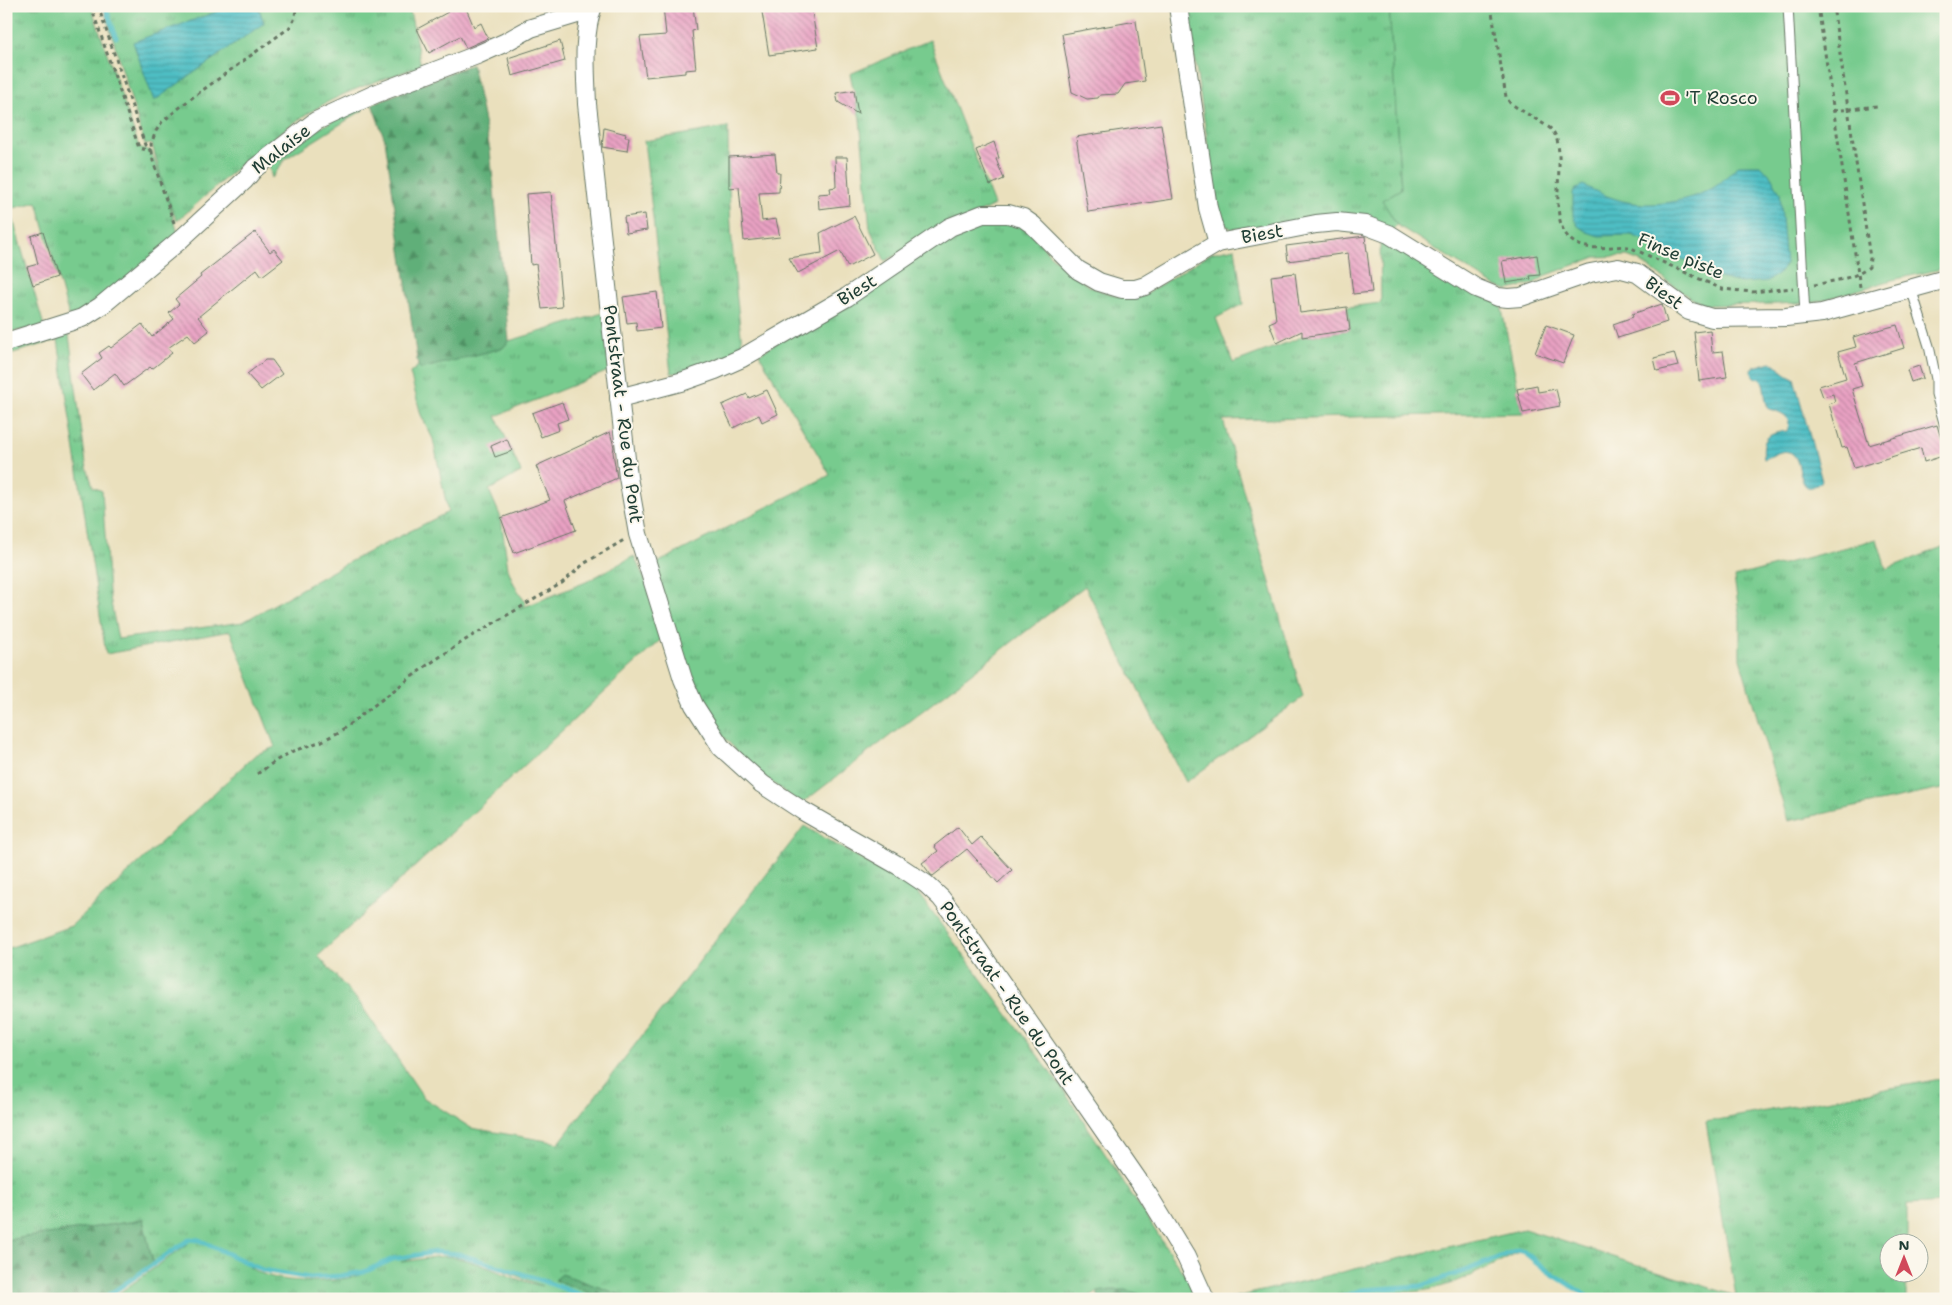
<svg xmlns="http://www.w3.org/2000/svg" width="1952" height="1305" font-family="'Shantell Sans',sans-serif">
	<defs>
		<pattern id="grass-tufts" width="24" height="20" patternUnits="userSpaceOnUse" patternTransform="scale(1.25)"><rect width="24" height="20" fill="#77cb8e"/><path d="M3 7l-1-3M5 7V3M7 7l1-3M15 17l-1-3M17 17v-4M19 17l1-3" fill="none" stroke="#61a675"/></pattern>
		<pattern id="forest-firs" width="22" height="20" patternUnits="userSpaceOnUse" patternTransform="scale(1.25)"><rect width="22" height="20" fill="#61af79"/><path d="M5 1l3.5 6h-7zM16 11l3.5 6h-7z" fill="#4f9064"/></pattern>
		<pattern id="water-rules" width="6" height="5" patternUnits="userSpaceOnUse" patternTransform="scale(1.25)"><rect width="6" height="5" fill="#4fbec4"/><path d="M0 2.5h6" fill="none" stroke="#419ca0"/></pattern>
		<pattern id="building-back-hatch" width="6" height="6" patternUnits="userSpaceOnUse" patternTransform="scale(1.25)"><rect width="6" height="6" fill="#e9a1c3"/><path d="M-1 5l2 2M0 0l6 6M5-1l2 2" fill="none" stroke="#bc849f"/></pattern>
	</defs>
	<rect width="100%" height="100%" fill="#fbf7ec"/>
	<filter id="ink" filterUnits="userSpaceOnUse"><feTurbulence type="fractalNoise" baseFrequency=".02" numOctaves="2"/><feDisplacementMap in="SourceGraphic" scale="10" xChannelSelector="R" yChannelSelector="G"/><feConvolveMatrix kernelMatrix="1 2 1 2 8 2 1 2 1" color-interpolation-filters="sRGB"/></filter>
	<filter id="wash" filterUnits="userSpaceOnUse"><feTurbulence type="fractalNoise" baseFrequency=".0096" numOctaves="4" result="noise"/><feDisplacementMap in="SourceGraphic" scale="20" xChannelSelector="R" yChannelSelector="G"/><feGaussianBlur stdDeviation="1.12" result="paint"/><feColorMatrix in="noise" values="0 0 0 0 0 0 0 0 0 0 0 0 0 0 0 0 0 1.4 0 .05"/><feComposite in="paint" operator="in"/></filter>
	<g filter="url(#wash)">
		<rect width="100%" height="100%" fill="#eae0bd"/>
		<g fill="url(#grass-tufts)" stroke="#4b8461" fill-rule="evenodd">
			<path d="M6,6H91L139,147L151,151L164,188L152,144L145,145L103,6H409L421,66C384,79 345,90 312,111C263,141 220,184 177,221L167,197L180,240L82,318L69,316L37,202L10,209L44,326L6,333Z"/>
			<polygon points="1186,6 1389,6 1401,189 1383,200 1397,225 1392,230 1273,226 1232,229 1220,220"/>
			<polygon points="930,40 994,205 885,261 870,229 860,119 850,74"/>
			<polygon points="361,105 363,110 285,159 272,178 269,166 283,149"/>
			<path d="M728,127C728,199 733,278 743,350L683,373H671L644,141Z"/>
			<path d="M987,220H1007L1027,227L1049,254L1088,286L1116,296L1139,298L1211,253L1235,248L1243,304L1216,318L1233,363L1302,337L1350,330L1347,307L1381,303L1380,237L1501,305L1523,413L1223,420L1303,697L1186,782L1085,586L801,804L755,770L704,716L669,632L318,956L359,1002L424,1098L471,1128L559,1143L804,826L917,892L1064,1091L1185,1276L1181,1257L1196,1299H1150L1097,1292L1085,1299H111L188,1244L153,1264L143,1220L6,1240V949L71,926L255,755L275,747L230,631L106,654L58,340L6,355V346L59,330L62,334L69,335L86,464L93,487L102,491L109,592L118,639L243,622L347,563L448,512L433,439L421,415L410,373L418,366L421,368L502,348L509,341L603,313L611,370L496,416L521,472L489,490L501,518L508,569L513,582L526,604L519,609L586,582L634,556L669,632L656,567L659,562L830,475L759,354L963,226ZM436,1252L479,1261L542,1286C513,1280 487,1265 458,1258C439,1253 419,1261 401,1262ZM249,1267L310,1278L360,1275C332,1284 273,1285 249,1267Z"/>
			<polygon points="1877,539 1886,569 1946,546 1946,788 1788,821 1740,659 1740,619 1734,577"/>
			<path d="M1946,1078V1202L1907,1204V1242H1890V1272L1906,1273V1299H1590L1549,1273L1521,1251C1489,1266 1457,1286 1421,1291C1398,1294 1375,1291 1353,1299H1228L1524,1229L1736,1296L1706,1122Z"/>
		</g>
		<g fill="url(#forest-firs)" stroke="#407656">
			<polygon points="472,64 490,150 509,341 503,348 421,369 418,366 385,140 372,104"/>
			<polygon points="143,1220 153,1264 103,1299 6,1299 6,1240"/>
			<polygon points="562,1274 627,1297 631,1299 606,1299 555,1280"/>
			<polygon points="1111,1290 1126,1290 1155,1299 1099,1299 1097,1292"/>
		</g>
		<polygon fill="#77cb8e" stroke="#4b8461" points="1389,6 1946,6 1946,268 1892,280 1817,302 1778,304 1706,305 1689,297 1640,261 1627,256 1596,257 1547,275 1533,284 1508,290 1495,286 1397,225 1382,200 1401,189"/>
		<g fill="url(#water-rules)" stroke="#377e7c">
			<polygon points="232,6 258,6 264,23 154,101 133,42"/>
			<path d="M1739,165H1761L1771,176L1780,193L1786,264L1777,275L1767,281L1741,283L1719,278L1647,241L1631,235L1599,236L1587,232L1578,226L1573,216V193L1577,188L1583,185C1599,193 1616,201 1634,203C1658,207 1696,199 1716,186C1724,180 1731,172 1739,165Z"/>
			<path d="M1771,362C1780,367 1782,373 1794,378L1822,481C1794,504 1806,457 1789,452C1780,449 1772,457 1764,459C1761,438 1768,433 1787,431C1794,416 1780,412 1769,409C1763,399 1767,388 1760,379L1754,377L1751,372L1754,367Z"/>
		</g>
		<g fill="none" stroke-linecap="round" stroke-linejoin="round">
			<g stroke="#4fbec4" stroke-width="5">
				<polyline points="105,6 116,37"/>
				<polyline points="103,1299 190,1239 199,1240 262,1270 310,1278 340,1276 364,1272 393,1259 436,1252 458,1254 538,1279 592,1299"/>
				<polyline points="1337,1299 1362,1290 1421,1286 1470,1269 1517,1250 1524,1252 1549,1272 1592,1299"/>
			</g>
		</g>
		<g id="blocks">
			<g fill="url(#building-back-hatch)">
				<polygon points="447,6 465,6 474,27 481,23 488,38 466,48 460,36 429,53 417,29 448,12"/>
				<polygon points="663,6 693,6 696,30 692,31 696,69 685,70 685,73 646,77 640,37 666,35"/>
				<polygon points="761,6 811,6 818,48 769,55"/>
				<polygon points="1136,21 1145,81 1125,84 1118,94 1100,95 1098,98 1087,99 1072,92 1062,34"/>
				<polygon points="560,41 565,61 512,76 508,58"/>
				<polygon points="854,90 858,114 838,102 836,93"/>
				<polygon points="1161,124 1173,199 1088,212 1076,137"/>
				<polygon points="604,128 626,134 625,137 629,137 627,151 602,147"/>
				<polygon points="994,142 999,158 996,159 1004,179 990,185 976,150"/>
				<polygon points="775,154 777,173 780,173 779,192 759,193 762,221 776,219 780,237 744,241 739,187 729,188 729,157"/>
				<polygon points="835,157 847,157 850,205 819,209 818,194 831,193 830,188 836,187"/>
				<polygon points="551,192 562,307 542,309 536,264 531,265 526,194"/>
				<polygon points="645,214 647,230 626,233 624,217"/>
				<polygon points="854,216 873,254 848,267 840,251 798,273 789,258 822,253 820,233"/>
				<polygon points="43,232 57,277 33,285 27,267 38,264 31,236"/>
				<polygon points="255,232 270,252 274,249 283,260 262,276 257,269 198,317 209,331 195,342 188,334 168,348 172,353 152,369 150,367 124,386 115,373 93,390 81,374 102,358 99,353 109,346 111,348 142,324 152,337 174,319 169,313 179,304 175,299 201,277 200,275"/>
				<polygon points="1365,236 1372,292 1353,294 1348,253 1288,261 1286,246"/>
				<polygon points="1537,255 1540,275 1530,276 1531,279 1506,283 1502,261"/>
				<polygon points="1295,273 1300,313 1347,307 1350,330 1302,337 1302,331 1277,343 1269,323 1276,320 1271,276"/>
				<polygon points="657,292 661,328 637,331 636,322 627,323 623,297"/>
				<polygon points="1662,304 1667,322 1618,338 1613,324 1633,317 1632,314"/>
				<polygon points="1546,325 1574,335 1563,363 1535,353"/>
				<polygon points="1897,325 1904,348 1855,363 1862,386 1852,389 1869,445 1937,425 1946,455 1924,462 1921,448 1854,468 1847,447 1842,448 1829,404 1835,402 1833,394 1823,397 1819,386 1846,378 1838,352 1856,347 1853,337"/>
				<polygon points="1710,330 1712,352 1723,351 1727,377 1699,381 1694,332"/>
				<polygon points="1674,353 1678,366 1657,371 1654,358"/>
				<polygon points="265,360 272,360 282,374 261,390 247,374"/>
				<polygon points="1919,366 1923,378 1911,382 1907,370"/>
				<polygon points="1537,385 1538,392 1556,389 1560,406 1523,413 1517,389"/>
				<polygon points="767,390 778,414 762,422 759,415 733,428 722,405 747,394 749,398"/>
				<polygon points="562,402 568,419 557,423 559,430 541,437 532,413"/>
				<polygon points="610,432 614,447 613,452 617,478 565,501 576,530 514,553 501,518 550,500 536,466"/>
				<polygon points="507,439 512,451 495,457 491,446"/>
				<polygon points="958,827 972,845 981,837 1012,870 998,883 967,849 933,876 931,875 922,863 938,851 934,846"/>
			</g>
		</g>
	</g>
	<g filter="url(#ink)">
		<use href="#blocks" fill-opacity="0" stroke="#667664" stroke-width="1"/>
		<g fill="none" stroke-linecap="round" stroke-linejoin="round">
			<g stroke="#667664" stroke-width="11">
				<g id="service">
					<polyline points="1788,6 1805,315"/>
					<polyline points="1911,288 1929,346 1936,379 1936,394 1946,430"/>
				</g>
			</g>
			<g stroke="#667664" stroke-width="20">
				<g id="minor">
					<path d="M593,6C582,36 586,73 587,104L628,477L638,534L683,679L694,705L721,747L762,784L803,811L899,866L926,884L941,898L960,923L1147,1193L1186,1257L1205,1299"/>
					<polyline points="1178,6 1208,208 1218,243"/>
					<polyline points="6,342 82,318 101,306 180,240 244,181 255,168 316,121 375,94 477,55 504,43 531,28 591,10"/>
					<polyline points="619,398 684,381 715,370 742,358 847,297 950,227 983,214 1008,214 1023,218 1033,225 1078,270 1099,282 1122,289 1135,289 1145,286 1218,243 1316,224 1337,222 1365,225 1389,234 1476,288 1498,297 1508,298 1521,297 1590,273 1618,268 1637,273 1689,311 1712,318 1786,317 1822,313 1946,279"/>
				</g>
			</g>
			<g stroke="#667664" stroke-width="3" stroke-dasharray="4 4" stroke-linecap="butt">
				<polyline points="91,6 139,148 151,151"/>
				<polyline points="98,6 145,145 151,151"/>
				<path d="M1491,6L1506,97L1510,103C1518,109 1547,125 1552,130C1572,154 1539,228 1579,245C1594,251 1613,245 1629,247L1722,289L1752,292L1793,288"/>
				<polyline points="1818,6 1860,287"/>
				<polyline points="1833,111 1877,106"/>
				<polyline points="174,223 153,161 151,144 156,131 162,122 189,100 289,28 294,20 297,6"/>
				<path d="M1814,285C1831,281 1855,279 1869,267L1870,258L1833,6"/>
				<polyline points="257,774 277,760 293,751 322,741 339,732 426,666 470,637 562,583 585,563 624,540"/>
			</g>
			<use href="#service" stroke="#fff" stroke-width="9"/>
			<use href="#minor" stroke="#fff" stroke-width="18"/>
		</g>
	</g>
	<defs>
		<g id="stadium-bare" transform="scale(1.5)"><path d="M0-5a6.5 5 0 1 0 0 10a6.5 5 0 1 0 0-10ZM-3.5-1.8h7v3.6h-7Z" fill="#d1495b" stroke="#fbf7ec" stroke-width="2.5" paint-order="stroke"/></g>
	</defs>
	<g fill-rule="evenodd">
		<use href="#stadium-bare" x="1670" y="98"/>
	</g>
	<g text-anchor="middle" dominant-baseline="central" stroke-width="4" stroke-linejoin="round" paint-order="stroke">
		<g font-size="18" fill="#1f3d34" stroke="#fbf7ec" text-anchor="start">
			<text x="1685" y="98">'T Rosco</text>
		</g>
		<g font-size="18" fill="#1f3d34" stroke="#fbf7ec">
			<text transform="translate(281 149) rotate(-38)">Malaise</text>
			<text transform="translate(1262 234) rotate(-10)">Biest</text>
			<text transform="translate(1681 256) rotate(23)">Finse piste</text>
			<text transform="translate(857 290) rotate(-32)">Biest</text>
			<text transform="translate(1664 293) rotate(36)">Biest</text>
			<text transform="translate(623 414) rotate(83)">Pontstraat - Rue du Pont</text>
			<text transform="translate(1007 993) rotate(55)">Pontstraat - Rue du Pont</text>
		</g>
	</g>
	<rect width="1952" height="1305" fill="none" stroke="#fbf7ec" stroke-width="25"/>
	<g transform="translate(1904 1258)"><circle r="24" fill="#fbf7ec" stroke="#a3ada2"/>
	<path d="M0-4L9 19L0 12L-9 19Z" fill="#d1495b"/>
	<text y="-8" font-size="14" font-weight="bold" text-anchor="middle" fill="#1f3d34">N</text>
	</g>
</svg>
